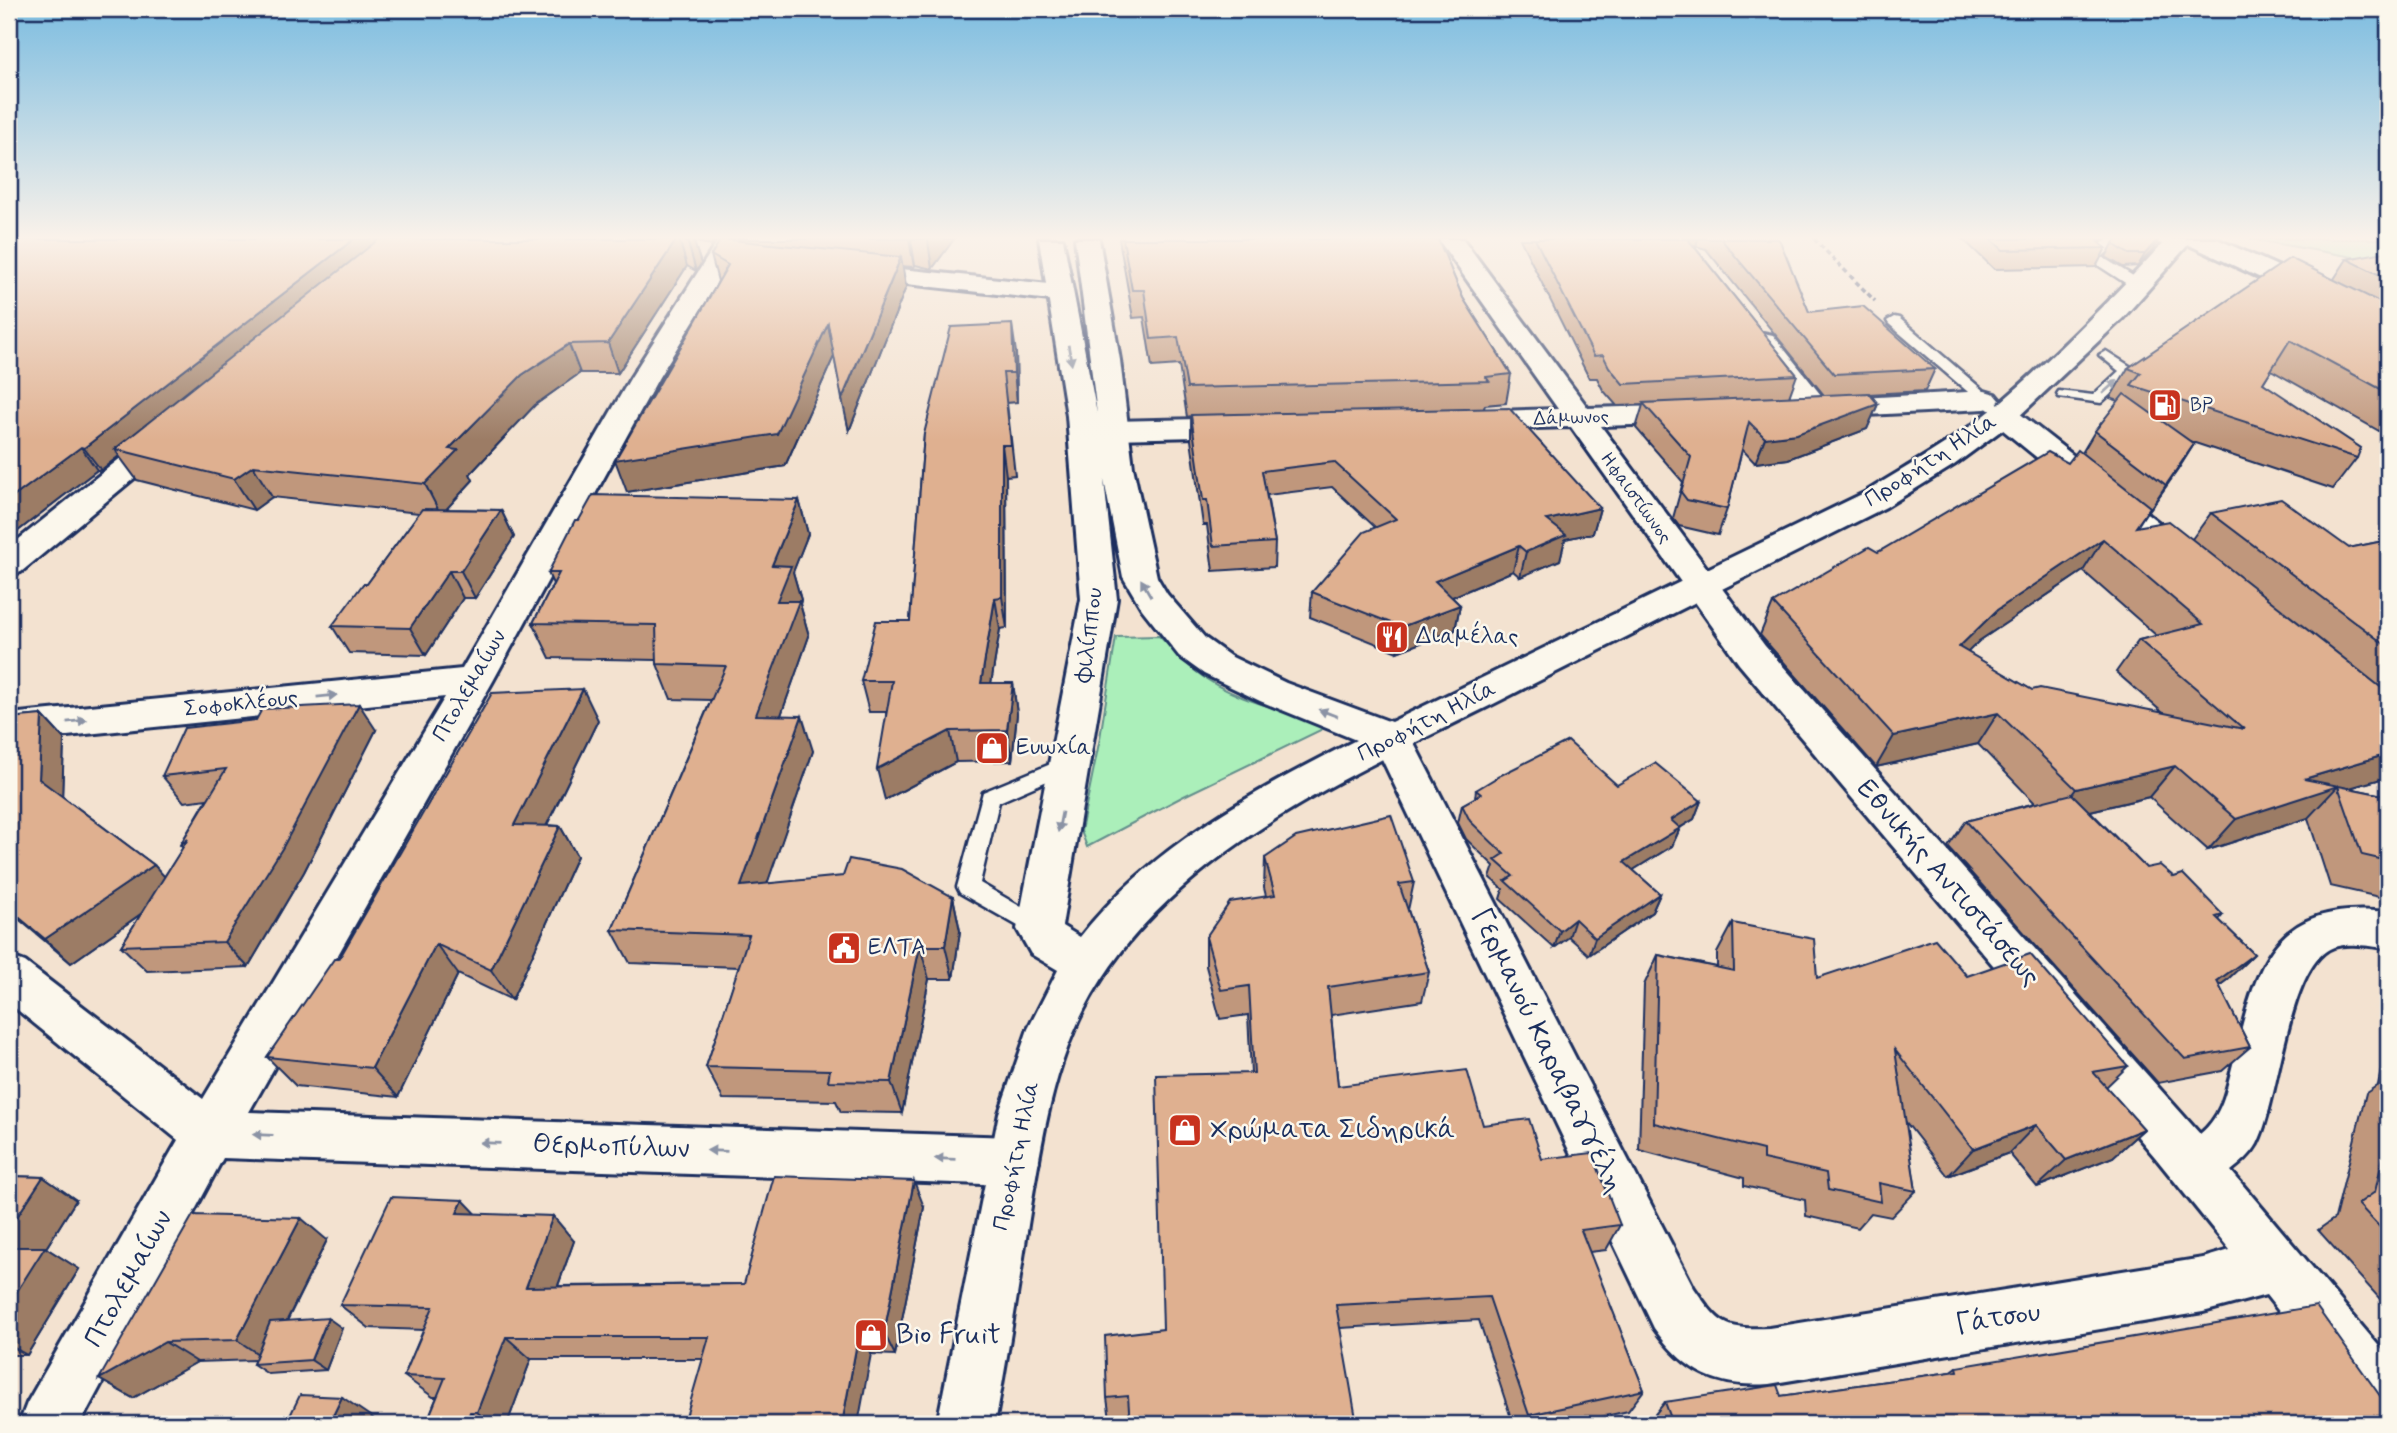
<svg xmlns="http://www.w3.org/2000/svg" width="2397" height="1433" font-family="Mynerve,sans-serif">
	<rect width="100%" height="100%" fill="#f3e2d0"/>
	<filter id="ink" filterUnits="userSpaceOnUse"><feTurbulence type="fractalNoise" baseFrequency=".0143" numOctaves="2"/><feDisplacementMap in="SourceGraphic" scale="14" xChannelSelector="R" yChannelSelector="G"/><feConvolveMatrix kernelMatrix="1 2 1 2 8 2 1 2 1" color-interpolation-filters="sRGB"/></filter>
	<g filter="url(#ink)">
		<g fill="#abefba" stroke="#638f8c" stroke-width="2">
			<polygon points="2250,239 2388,239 2388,263"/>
			<path d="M1159,636C1171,647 1181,660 1194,670C1232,701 1285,710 1331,725L1182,797L1087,847L1081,831L1100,738L1116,637Z"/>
		</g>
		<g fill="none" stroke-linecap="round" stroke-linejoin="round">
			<g stroke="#1b2f5e" stroke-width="5">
				<g id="lane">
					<polygon points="2107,239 2121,239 2102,257 2143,282 2143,288 2133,288 2090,260 2090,254"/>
					<path d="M2149,239H2185L2186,241C2178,247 2157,245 2149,239Z"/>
					<polygon points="1894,317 1899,318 1999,404 2001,407 1999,410 1989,410 1889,324 1887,321"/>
					<polygon points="2106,351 2133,368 2133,374 2101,403 2059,397 2057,394 2059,391 2093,395 2119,371 2099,355"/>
					<polygon points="1070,756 1077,758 1080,763 1077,768 999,802 980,883 1047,922 1050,929 1047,936 1039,938 960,893 957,887 983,792"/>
				</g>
			</g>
			<g stroke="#1b2f5e" stroke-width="6">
				<g id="street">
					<polygon points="719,239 744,239 659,377 493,681 249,1112 1013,1137 1031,1144 1039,1161 1031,1178 1013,1185 223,1158 80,1424 19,1424 27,1403 178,1140 9,1003 9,956 25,962 203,1099 445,697 9,742 9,714 462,669 631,377"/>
					<path d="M1438,239H1463L1588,408L1693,405L1704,408L1708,414L1704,420L1693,423L1601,426L1765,646L2200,1134C2223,1115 2226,1091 2233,1064C2256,966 2271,899 2388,912V948C2372,947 2350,942 2334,947C2287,963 2280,1100 2257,1144C2251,1155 2241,1163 2231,1171L2388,1357V1424L2367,1423L2266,1295L2203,1312L1769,1384C1716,1388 1684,1371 1654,1328L1372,738L1378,728L1392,724L1406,728L1694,1288C1719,1324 1724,1330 1769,1328L2203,1258L2230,1250L2155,1157L1739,664L1571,427L1466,430L1455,427L1451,421L1455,415L1466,412L1558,409Z"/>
					<polygon points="2184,239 2217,239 2309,280 2388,321 2388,340 2378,338 2291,292 2187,244"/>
					<polygon points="852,264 1059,285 1068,287 1072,293 1068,299 1059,301 843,277 839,272 843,267"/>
					<polygon points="1763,333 1773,335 1825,400 1985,391 1995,394 2000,400 1995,406 1985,409 1827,417 1805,414 1749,341 1753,335"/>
					<polygon points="2003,406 2014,409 2194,550 2199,558 2194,566 2182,569 2170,566 1992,421 1988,415 1992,409"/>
					<polygon points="1242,418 1253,421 1257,427 1253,433 1242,436 1113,439 1102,436 1098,430 1102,424 1113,421"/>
					<polygon points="168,426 179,429 183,435 179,441 21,572 9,575 9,547 157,429"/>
				</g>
			</g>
			<g stroke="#1b2f5e" stroke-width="6">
				<path id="secondary" d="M1039,239H1063L1097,414L1075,239H1099L1120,360L1133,467L1157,577L1167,594L1205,638L1230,656L1286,683L1391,722L1864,493C1907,466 1954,441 1994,408C2055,356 2112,298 2167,239H2193L2123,318L2014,421L1954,465L1886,507C1762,569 1637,631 1513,694C1360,772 1166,850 1084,1010C1050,1076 1040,1153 1028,1225C1018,1292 1007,1358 995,1424H937L999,1113L1028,1029L1058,970L1031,954L1017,929L1081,599L1067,416ZM1104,480L1123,577L1142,609L1179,656L1204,674L1260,701L1356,740C1255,791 1151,846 1080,937L1062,926L1117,599Z"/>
			</g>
			<polyline stroke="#1b2f5e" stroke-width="3.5" stroke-dasharray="5 3.5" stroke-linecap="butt" points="1814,239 1875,301"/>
			<use href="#lane" fill="#fbf7ec" fill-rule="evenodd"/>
			<use href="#street" fill="#fbf7ec" fill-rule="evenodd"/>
			<use href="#secondary" fill="#fbf7ec" fill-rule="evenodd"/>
		</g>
		<g fill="#c0977c" stroke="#1b2f5e" stroke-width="2" fill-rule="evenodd">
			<polygon points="9,239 378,240 379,239 717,239 713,245 694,242 701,264 696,271 687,266 618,373 580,373 535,405 470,474 473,480 446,509 501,510 514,537 475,598 463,598 426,655 349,653 332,626 367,584 419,513 272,497 254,510 137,480 119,456 101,470 97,470 9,538"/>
			<polygon points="738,239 954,239 932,269 915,265 914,267 902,266 906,287 849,431 834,356 785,466 627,492 718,281 711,255 739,241"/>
			<polygon points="1119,239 1438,239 1463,298 1511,374 1506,403 1485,405 1484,408 1600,508 1593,533 1565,539 1560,560 1520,577 1513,571 1452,597 1460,605 1455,630 1397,652 1310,617 1312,592 1375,527 1332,487 1267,495 1275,542 1274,567 1213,571 1207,525 1203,525 1191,440 1191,416 1187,417 1179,365 1152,367 1144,317 1133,318"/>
			<path d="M1520,239H1778L1809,312L1935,369L1925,391L1870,394L1878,404L1867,429L1788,459L1755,463L1742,449L1727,509L1718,535L1679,526L1673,518L1683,482L1636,428L1643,405L1617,406L1603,390L1597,378H1589ZM1694,246H1696L1706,249L1824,395L1789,397L1797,375Z"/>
			<polygon points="1963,239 2103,239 2099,243 2106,248 2096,267 1994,269"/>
			<polygon points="2159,239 2152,251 2138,266 2123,267 2106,257 2113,244"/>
			<path d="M2388,254V436L2271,370L2263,383L2357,458L2333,489L2189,441L2194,444L2177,471L2148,512L2147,511L2137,527L2192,539L2211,513L2349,548L2388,540V777L2349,788L2388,796V899L2330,886L2308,818L2208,850L2149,797L2090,811L2146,868L2174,877L2223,915L2219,920L2254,954L2227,980L2219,986L2250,1047L2222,1071L2158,1083L1948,847L1966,821L2035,803L1978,744L1876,767L1760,635L1773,603L1878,552L2068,463L2082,453L2095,431L2119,401L2110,398L2128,368L2334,279L2347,259ZM2083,571L2157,636L2139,640L2116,672L2163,713L2032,690L1967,652L1979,641Z"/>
			<polygon points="1016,353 1017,402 1007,403 1015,475 1006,476 1007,628 1000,629 991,683 1013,683 1017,714 1012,761 956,762 885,800 886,712 869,712 861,681 910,621 924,434"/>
			<polygon points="799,500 808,534 793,572 801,600 800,604 809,636 781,715 813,751 767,883 953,897 960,931 953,979 929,979 902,1113 841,1112 836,1101 723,1099 706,1067 739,967 630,963 612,930 711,700 671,699 657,664 657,660 550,658 533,623 553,584 548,573"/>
			<polygon points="42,715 64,739 62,796 154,865 164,877 183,848 180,845 207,799 184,802 162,776 376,730 304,872 248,967 147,971 121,946 141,914 71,963 9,911 9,718"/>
			<polygon points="598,720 547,825 560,826 577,856 512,1000 458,974 398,1097 296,1086 267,1057 339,959"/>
			<polygon points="1617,785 1701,801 1694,819 1680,828 1672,846 1633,870 1660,894 1652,912 1589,955 1569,937 1554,948 1500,899 1503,889 1490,878 1494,866 1466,839 1458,823 1462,805 1475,798 1476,790"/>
			<polygon points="1265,858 1414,882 1408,910 1429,972 1422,1001 1331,1015 1338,1086 1483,1125 1542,1159 1620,1225 1606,1250 1589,1252 1644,1390 1628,1411 1570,1424 1513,1424 1479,1320 1340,1328 1130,1417 1110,1419 1107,1398 1163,1329 1251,1073 1248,1015 1220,1019 1206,966 1206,937 1266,896 1264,888"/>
			<polygon points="1733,923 1817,978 1967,976 2128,1066 2106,1087 2144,1129 2113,1157 2037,1187 2009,1153 1948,1176 1905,1121 1916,1191 1891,1217 1871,1213 1858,1228 1806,1216 1805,1200 1744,1186 1744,1178 1639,1150 1644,985 1658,955 1717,967 1717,953"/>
			<polygon points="2388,1035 2388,1308 2318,1230 2335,1218 2366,1093 2378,1085"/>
			<polygon points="9,1176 43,1177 76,1200 46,1248 79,1269 27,1355 9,1355"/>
			<polygon points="924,1207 895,1355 871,1354 703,1359 531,1359 507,1424 426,1424 437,1397 433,1397 404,1376 424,1330 369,1328 340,1305 476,1214 574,1241 558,1286 744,1284"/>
			<polygon points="327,1240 287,1321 342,1328 326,1370 268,1374 253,1364 255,1360 197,1362 133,1398 99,1379"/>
			<polygon points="1957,1367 2388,1424 1647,1424 1665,1402 1781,1396 1950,1372"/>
		</g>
		<g fill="#9c7b65" stroke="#1b2f5e" stroke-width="2">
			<polygon points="354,239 378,239 381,247 115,449 119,456 101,470 84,448"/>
			<polygon points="677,239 679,239 687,266 618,373 608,343"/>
			<polygon points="690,239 693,239 701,264 696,271 688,243"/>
			<polygon points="711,239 717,239 713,245"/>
			<polygon points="909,239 911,239 915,265 914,267"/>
			<polygon points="929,239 954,239 932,269 928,241"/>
			<polygon points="1685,239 1698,239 1696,246 1684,249"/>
			<polygon points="2159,239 2152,251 2138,266 2145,254"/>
			<polygon points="901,257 906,287 849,431 842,399"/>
			<polygon points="828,324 835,354 785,466 627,492 615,460"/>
			<polygon points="1012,324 1016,353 1017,402 1014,373"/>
			<polygon points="569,344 580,373 535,405 470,474 473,480 441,515 425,484 449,449 522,375"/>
			<polygon points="1878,404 1867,429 1788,459 1755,463 1765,438"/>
			<polygon points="2194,444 2177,471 2148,512 2166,485"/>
			<polygon points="1002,445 1006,476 1007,628 1002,597"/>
			<polygon points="81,447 97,470 9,538 9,500"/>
			<polygon points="253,466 272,497 254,510 234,479"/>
			<polygon points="799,500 808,534 793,572 801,600 800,604 809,636 769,749 756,715 772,565"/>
			<polygon points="1600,508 1593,533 1565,539 1560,560 1520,577 1526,552 1547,520"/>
			<polygon points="501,510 514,537 475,598 461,571"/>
			<polygon points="2103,539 2083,571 1979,641 1941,679 1959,647 1997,610"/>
			<polygon points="1519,546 1513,571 1431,606 1435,581"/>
			<polygon points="449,571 463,598 426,655 410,628"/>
			<polygon points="995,598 1000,629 986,714 981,683"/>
			<polygon points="1460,605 1455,630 1397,652 1401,627"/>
			<polygon points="1013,683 1017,714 1012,761 1007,730"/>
			<polygon points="583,689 598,720 532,855 514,825"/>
			<polygon points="359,704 376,730 304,872 248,967 224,942"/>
			<polygon points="1998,713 1978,744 1876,767 1894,736"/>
			<polygon points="42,715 64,739 62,803 39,779"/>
			<polygon points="802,716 813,751 755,919 741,886"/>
			<polygon points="950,731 956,762 885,800 877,769"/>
			<polygon points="2388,754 2388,777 2339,791 2338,786 2308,818 2208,850 2236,819 2304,779"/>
			<polygon points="2175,766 2149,797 2052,820 2076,789"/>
			<polygon points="1701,801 1694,819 1663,838 1671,820"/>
			<polygon points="560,826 577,856 512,1000 491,970"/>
			<polygon points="1680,828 1672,846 1617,880 1624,862"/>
			<polygon points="154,865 176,889 71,963 45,939"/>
			<polygon points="1660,894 1652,912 1589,955 1595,938"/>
			<polygon points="953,897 960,931 953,979 945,946"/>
			<polygon points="1575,919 1569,937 1554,948 1560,931"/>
			<polygon points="436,944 458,974 398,1097 372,1068"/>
			<polygon points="920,946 929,979 902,1113 891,1082"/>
			<polygon points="2254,954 2227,980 2191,1007 2217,981"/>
			<polygon points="2036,1125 2009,1153 1948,1176 1973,1149"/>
			<polygon points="2144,1129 2113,1157 2037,1187 2066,1160"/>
			<polygon points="43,1177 76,1200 46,1248 79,1269 27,1355 9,1345 9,1229"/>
			<polygon points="914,1181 924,1207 895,1355 884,1333"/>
			<polygon points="463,1200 487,1225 457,1213"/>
			<polygon points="553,1216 574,1241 549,1310 526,1287"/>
			<polygon points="301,1218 327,1240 267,1360 237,1340"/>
			<polygon points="328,1318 342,1328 326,1370 311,1360"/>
			<polygon points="859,1332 871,1354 858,1424 842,1424"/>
			<polygon points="506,1337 531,1359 507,1424 492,1424 477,1412"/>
			<polygon points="165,1342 197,1362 133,1398 99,1379"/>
			<polygon points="342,1397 373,1418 370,1424 329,1424"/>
			<polygon points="470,1412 486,1424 466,1424"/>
		</g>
		<g fill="#dfb090" stroke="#1b2f5e" stroke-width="2" fill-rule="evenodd">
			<polygon points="9,239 354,239 84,448 81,447 9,500"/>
			<polygon points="379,239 677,239 608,343 569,344 522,375 449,449 458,450 425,484 253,466 234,479 115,449"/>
			<polygon points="681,239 690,239 688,243"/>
			<polygon points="721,239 901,257 842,399 828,324 777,434 615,460 728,265 711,255"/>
			<polygon points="1123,239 1438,239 1463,298 1511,374 1486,377 1489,381 1187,388 1178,337 1151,339 1144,290 1132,290"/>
			<polygon points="1535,239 1688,239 1797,375 1623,384 1609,367 1603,355 1594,356"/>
			<polygon points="1721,239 1778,239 1780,241 1809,312 1863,306 1935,369 1834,374"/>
			<polygon points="1991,239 2098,239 2099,243 2106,248 2003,250"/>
			<polygon points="2118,239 2158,239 2145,254 2129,254 2113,244"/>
			<polygon points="2384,252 2388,254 2388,279 2347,259"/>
			<polygon points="2290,258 2388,306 2388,393 2290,340 2263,383 2361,448 2357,458 2131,385 2141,373 2128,368"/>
			<polygon points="1012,324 1014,373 1003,373 1011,445 1002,445 1002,597 995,598 981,683 1013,683 1007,730 950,731 877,769 892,681 861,681 876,621 910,621 924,434 951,327"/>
			<polygon points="1869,393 1878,404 1797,434 1765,438 1749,422 1727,509 1687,500 1681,492 1691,457 1643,403"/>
			<polygon points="2124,394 2194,444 2166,485 2095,431"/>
			<polygon points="1509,408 1600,508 1547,520 1566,535 1526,552 1519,546 1435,581 1460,605 1401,627 1312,592 1364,532 1396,519 1334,462 1262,471 1275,542 1213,546 1207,500 1203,500 1191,415"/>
			<path d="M2078,450L2150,507L2136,527L2169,521L2388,693V754L2304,779L2388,796V861L2362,855L2338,786L2236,819L2175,766L2076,789L1998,713L1894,736L1773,603L1869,547L1878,552L2048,452L2068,463ZM2103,539L2203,624L2139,640L2244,729L2040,688L2032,690L1959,647L1997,610Z"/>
			<polygon points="593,495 799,500 772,565 791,566 777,601 799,601 756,715 802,716 741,886 843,876 849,859 902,869 953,897 945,946 920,946 891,1082 828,1081 830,1070 706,1067 749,935 612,930 726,666 657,664 656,625 533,623 559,573 548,573 575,520 579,520"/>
			<polygon points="2281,499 2349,548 2388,540 2388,647 2211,513"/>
			<polygon points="422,509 501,510 461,571 449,571 410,628 332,626 363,584 367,584"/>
			<polygon points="583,689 514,825 560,826 491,970 436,944 372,1068 267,1057 334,959 339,959 492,693"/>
			<polygon points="359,704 283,847 224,942 121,946 188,839 180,845 226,769 162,776 184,728 256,720 262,709"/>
			<polygon points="42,715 39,779 154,865 45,939 9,909 9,718"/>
			<polygon points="1568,741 1617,785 1655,763 1701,801 1671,820 1680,828 1624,862 1660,894 1595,938 1575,919 1560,931 1505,881 1513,876 1495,860 1504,854 1470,821 1462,805 1481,794 1476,790 1501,775"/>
			<polygon points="2072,794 2146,868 2160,865 2174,877 2183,874 2223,915 2216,917 2254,954 2217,981 2250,1047 2185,1059 1966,821"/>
			<polygon points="1391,815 1414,882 1399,884 1429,972 1328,987 1338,1086 1467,1070 1483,1125 1529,1119 1542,1159 1592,1153 1620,1225 1581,1230 1644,1390 1529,1415 1489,1297 1336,1305 1357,1424 1130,1424 1128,1396 1107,1398 1105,1336 1163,1329 1156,1075 1254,1073 1249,986 1221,990 1206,937 1230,902 1275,895 1265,858 1296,837"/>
			<polygon points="1733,923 1814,939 1817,978 1935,939 1967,976 2030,954 2128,1066 2093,1072 2144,1129 2066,1160 2036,1125 1973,1149 1895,1050 1916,1191 1879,1183 1881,1202 1828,1190 1826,1173 1763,1159 1763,1150 1654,1123 1658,955 1734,971"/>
			<polygon points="2388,1135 2388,1236 2358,1204 2375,1192"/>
			<polygon points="9,1176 43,1177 9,1229"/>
			<polygon points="774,1176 914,1181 884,1333 859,1332 842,1424 684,1424 709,1337 506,1337 477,1412 470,1412 466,1424 426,1424 445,1378 404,1376 433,1307 340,1305 391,1197 463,1200 457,1213 553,1216 526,1287 744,1284"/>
			<polygon points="193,1215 301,1218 237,1340 165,1342 99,1379"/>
			<polygon points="9,1247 45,1247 9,1304"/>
			<polygon points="2316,1306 2388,1407 2388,1424 1673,1424 1665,1402 1777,1385 1781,1396 1958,1371 1957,1367"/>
			<polygon points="328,1318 311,1360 253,1364 270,1322"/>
			<polygon points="300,1395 342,1397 329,1424 286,1424"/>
		</g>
		<defs><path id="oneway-solid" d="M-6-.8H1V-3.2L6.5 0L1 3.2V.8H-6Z" transform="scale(1.75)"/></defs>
		<g fill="#8b93a5">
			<use href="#oneway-solid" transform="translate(1070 355) rotate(80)"/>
			<use href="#oneway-solid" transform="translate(2110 387) rotate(-42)"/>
			<use href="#oneway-solid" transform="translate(1146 588) rotate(-120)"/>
			<use href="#oneway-solid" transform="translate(327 696) rotate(-6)"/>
			<use href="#oneway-solid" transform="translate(1328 713) rotate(-159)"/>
			<use href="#oneway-solid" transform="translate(77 721) rotate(-6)"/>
			<use href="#oneway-solid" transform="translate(1060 822) rotate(101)"/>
			<use href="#oneway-solid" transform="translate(263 1135) rotate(-178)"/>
			<use href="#oneway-solid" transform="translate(490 1143) rotate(-178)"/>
			<use href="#oneway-solid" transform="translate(717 1151) rotate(-178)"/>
			<use href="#oneway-solid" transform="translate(945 1159) rotate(-178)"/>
		</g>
	</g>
	<linearGradient id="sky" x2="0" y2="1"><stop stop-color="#7bbce0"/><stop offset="0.54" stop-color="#faf2ea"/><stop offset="1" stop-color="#faf2ea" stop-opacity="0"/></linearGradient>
	<rect width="2397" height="440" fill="url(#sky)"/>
	<defs>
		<g id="fuel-square" transform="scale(1.75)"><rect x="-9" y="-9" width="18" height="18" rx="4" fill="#c8321e" stroke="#fbf7ec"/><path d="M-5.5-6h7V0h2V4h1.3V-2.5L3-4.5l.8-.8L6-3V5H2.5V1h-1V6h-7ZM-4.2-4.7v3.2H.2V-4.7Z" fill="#fff"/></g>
		<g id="restaurant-square" transform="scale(1.75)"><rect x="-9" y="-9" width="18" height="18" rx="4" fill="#c8321e" stroke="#fbf7ec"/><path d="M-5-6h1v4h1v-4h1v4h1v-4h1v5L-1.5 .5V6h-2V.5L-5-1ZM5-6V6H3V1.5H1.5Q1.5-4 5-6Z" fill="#fff"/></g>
		<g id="shop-square" transform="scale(1.75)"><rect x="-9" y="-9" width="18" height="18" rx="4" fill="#c8321e" stroke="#fbf7ec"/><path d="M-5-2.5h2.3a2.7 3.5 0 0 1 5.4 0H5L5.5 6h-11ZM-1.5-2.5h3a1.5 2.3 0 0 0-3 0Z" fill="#fff"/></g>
		<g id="civic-square" transform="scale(1.75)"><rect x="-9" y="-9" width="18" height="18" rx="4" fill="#c8321e" stroke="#fbf7ec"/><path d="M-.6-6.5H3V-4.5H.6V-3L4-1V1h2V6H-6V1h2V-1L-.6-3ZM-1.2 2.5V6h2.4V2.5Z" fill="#fff"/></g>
	</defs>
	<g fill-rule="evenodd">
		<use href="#fuel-square" x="2165" y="405"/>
		<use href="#restaurant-square" x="1392" y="637"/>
		<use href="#shop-square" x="992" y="748"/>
		<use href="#civic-square" x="844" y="948"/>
		<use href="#shop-square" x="1185" y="1130"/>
		<use href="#shop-square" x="871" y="1335"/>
	</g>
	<g text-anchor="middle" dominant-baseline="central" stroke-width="5" stroke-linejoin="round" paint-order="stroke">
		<g font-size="19" fill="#1b2f5e" stroke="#fbf7ec" text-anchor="start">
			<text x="2190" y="405">BP</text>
		</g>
		<g font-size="19" fill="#1b2f5e" stroke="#fbf7ec">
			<text transform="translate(1571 418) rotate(-2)">Δάμωνος</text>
			<text transform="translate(1636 498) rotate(54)">Ηφαιστίωνος</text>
		</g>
		<g font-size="23" fill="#1b2f5e" stroke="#fbf7ec">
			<text transform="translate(1931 461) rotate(-33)">Προφήτη Ηλία</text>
			<text transform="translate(1090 635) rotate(-83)">Φιλίππου</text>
			<text transform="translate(470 686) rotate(-60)">Πτολεμαίων</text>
			<text transform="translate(241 704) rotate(-6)">Σοφοκλέους</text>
			<text transform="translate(1427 722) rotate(-27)">Προφήτη Ηλία</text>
			<text transform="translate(1017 1156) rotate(-78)">Προφήτη Ηλία</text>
		</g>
		<g font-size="23" fill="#1b2f5e" stroke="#fbf7ec" text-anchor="start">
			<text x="1416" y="637">Διαμέλας</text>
			<text x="1016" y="748">Ευωχία</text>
			<text x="868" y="948">ΕΛΤΑ</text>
		</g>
		<g font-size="28" fill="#1b2f5e" stroke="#fbf7ec">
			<text transform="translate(1948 883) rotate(49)">Εθνικής Αντιστάσεως</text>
			<text transform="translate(1547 1051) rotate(64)">Γερμανού Καραβαγγέλη</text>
			<text transform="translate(611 1147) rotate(2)">Θερμοπύλων</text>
			<text transform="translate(129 1279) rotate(-61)">Πτολεμαίων</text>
			<text transform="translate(1998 1319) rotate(-9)">Γάτσου</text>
		</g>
		<g font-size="28" fill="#1b2f5e" stroke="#fbf7ec" text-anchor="start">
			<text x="1210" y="1130">Χρώματα Σιδηρικά</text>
			<text x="896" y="1335">Bio Fruit</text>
		</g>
	</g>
	<rect width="2397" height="1433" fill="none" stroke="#fbf7ec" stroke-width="35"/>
	<rect x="18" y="18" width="2362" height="1398" fill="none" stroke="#1b2f5e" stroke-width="2.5" filter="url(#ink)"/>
</svg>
